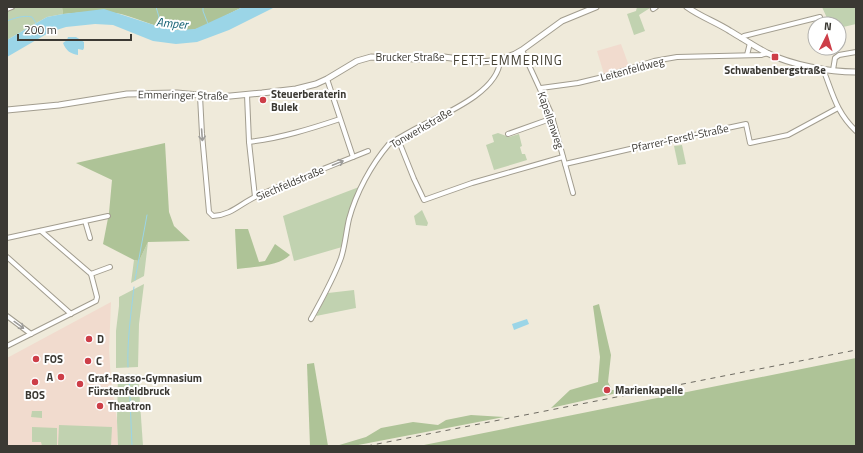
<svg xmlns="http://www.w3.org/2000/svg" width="863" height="453" font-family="'Titillium Web',sans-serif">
	<rect width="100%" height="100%" fill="#efeada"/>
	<g fill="#f1dbce">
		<polygon points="621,44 629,66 604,74 597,51"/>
		<polygon points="111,302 109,350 111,380 117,421 118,446 7,446 7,358"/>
	</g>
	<g fill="#c1d2b0">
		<polygon points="16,7 62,7 63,14 47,17 31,26 7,40 7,10"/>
		<polygon points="637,7 650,8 639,15 645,31 634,35 627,14 636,11"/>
		<polygon points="822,7 856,7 856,24 839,28 839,24 827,24 827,18"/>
		<polygon points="498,133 509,137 519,134 522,146 520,147 522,154 525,154 527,160 494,170 486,145 494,142 492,135"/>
		<polygon points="682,145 686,164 678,165 674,146"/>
		<path d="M359,187C350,207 346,226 342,247L294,261L283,216Z"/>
		<polygon points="422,210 428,223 427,226 416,225 414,216"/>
		<polygon points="148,242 144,276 131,283 134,260 139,261"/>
		<polygon points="144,284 139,324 138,367 116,368 116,331 119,306 119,297"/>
		<polygon points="354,290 356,308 316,316 328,293"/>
		<polygon points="138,374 143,446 118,446 117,421 118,375"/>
		<polygon points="32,411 42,411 42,418 31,417"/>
		<polygon points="59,425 112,427 111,446 58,446"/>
		<polygon points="32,427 57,428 57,446 42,446 41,442 32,442"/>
	</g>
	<g fill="#aec397">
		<path d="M62,7H243C229,13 210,25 196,29C171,36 145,20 121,14C103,10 82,12 63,14Z"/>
		<polygon points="165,143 169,212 174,226 190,241 148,242 139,261 134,260 103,244 109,213 112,180 76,163"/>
		<path d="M235,229H248L259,262L265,261L275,244L290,255C280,266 252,267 237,269Z"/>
		<polygon points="599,304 611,355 608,382 612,390 635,389 551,408 570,390 598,382 600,357 593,306"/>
		<polygon points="856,358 856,446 419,446"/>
		<polygon points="314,363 328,446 310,446 307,364"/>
		<polygon points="471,415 504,417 353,446 336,446 366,437 381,428 413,422 438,425 446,420"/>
	</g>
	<g fill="#9bd5e7">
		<polygon points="243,7 275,7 229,30 197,42 176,44 153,41 113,25 95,24 66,27 50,32 7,57 7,40 31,26 47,17 63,14 104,9 160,27 177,30 195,29"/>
		<path d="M68,37H76L84,42V48L83,50L78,49V55C71,54 66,51 63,43L67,40Z"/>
		<polygon points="527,319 529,324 514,330 512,324"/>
	</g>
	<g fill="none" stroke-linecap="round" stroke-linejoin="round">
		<g stroke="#9bd5e7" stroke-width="1">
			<polyline points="203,7 203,11 208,24"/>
			<path d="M7,21C15,18 23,15 32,17L36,23"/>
			<polyline points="156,26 159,17 156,7"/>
			<polyline points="135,280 147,215"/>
			<path d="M128,367C127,340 131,314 134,287"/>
			<polyline points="129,374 132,446"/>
		</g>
		<g stroke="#a29d8f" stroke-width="6">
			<g id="minor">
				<polyline points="7,9 12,7"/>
				<polyline points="653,9 656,7"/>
				<polyline points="741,38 744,36 820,17"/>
				<polyline points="522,50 551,113 573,193"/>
				<polyline points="747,55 750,43"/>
				<path d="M823,69C833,94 836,112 856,131"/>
				<polyline points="833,70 835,58 839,55 856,52"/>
				<polyline points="327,79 353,157"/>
				<polyline points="541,88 578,83 603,77 654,61 677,57 761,55 768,53"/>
				<polyline points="247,95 249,142 255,197"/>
				<path d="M200,96L202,134L209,212L213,216C232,215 241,203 257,196C294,180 331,166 368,151"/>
				<polyline points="508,134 553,118"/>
				<polyline points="398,139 414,179 424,200 472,183 563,157"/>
				<path d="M249,142C281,138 310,129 340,119"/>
				<polyline points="565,164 643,146 746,124 750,143 788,135 838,108"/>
				<polyline points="85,221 90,238"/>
				<polyline points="7,238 108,216"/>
				<polyline points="7,257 71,314"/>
				<polyline points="91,274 110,267"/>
				<polyline points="7,316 31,334"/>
				<path d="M311,319C322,299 333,280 341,258C345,246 346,232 349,219C356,193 371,165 389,144C399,138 409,132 419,127C444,114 499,92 500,60"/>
				<polyline points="7,346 96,301 97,297 91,274 41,231"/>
			</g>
		</g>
		<g stroke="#a29d8f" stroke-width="7">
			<g id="tertiary">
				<path d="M687,7C701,17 716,22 730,31C742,38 754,46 767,53C792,65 828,72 856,72"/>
				<polyline points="7,110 59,105 127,94 177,93 220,97 262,93 296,89 316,84 327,79 357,61 371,57 415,59 444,57 481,62 500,60 515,54 522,50 562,21 596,7"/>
			</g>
		</g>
		<use href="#minor" stroke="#fff" stroke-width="4"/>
		<use href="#tertiary" stroke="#fff" stroke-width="5"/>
		<polyline stroke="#6e6b62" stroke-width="1" stroke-dasharray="5 5" stroke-linecap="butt" points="367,446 856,350"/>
	</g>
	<defs><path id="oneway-shaft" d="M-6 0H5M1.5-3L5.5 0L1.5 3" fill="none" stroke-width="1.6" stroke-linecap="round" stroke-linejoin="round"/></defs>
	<g stroke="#9d9c99">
		<use href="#oneway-shaft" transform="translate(202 135) rotate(86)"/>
		<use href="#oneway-shaft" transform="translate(338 163) rotate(-22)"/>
		<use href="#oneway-shaft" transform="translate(19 325) rotate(36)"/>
	</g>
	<g fill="#cd3e48" stroke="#fff" stroke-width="1.5">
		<rect x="771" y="53" width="8" height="8" rx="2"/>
		<circle cx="263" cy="100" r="4"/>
		<circle cx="89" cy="339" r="4"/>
		<circle cx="36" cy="359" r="4"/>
		<circle cx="88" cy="361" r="4"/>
		<circle cx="61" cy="377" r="4"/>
		<circle cx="35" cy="382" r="4"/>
		<circle cx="80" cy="384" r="4"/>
		<circle cx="607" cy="390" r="4"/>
		<circle cx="100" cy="406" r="4"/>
	</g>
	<g text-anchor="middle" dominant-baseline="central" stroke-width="4" stroke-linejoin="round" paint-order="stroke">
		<g font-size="11" fill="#3b3933" stroke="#fff">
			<text x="410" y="57">Brucker Straße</text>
			<text transform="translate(632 69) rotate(-15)">Leitenfeldweg</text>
			<text transform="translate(183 95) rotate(1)">Emmeringer Straße</text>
			<text transform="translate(551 120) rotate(71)">Kapellenweg</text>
			<text transform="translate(421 128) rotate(-30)">Tonwerkstraße</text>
			<text transform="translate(680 138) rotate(-12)">Pfarrer-Ferstl-Straße</text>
			<text transform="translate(290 183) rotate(-23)">Siechfeldstraße</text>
		</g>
		<g font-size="11" font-weight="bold" fill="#3b3933" stroke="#fff" text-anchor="start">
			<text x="775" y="70" text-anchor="middle">Schwabenbergstraße</text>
			<text x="271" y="94">Steuerberaterin<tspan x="271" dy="13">Bulek</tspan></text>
			<text x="97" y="339">D</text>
			<text x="44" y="359">FOS</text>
			<text x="96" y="361">C</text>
			<text x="53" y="377" text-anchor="end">A</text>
			<text x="88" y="378">Graf-Rasso-Gymnasium<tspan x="88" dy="13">Fürstenfeldbruck</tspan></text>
			<text x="615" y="390">Marienkapelle</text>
			<text x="35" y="395" text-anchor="middle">BOS</text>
			<text x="108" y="406">Theatron</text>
		</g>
		<g font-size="12" font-style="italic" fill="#0b5b6e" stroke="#fff">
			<text transform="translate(172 23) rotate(5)">Amper</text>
		</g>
		<g font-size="13" letter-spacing="1" fill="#464235" stroke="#fff">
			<text x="508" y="60">FETT-EMMERING</text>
		</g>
	</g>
	<rect width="863" height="453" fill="none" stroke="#3b3933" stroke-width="16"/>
	<g transform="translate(827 36) rotate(5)"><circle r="19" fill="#ffffff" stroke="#b1b0ad"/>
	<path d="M0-3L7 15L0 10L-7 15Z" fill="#cd3e48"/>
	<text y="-6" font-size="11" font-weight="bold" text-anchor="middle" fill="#3b3933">N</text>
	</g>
	<path d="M18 34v6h113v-6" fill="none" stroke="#3b3933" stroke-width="2"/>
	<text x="24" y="34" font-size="12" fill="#3b3933" stroke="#ffffff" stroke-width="3" paint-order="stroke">200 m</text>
</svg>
